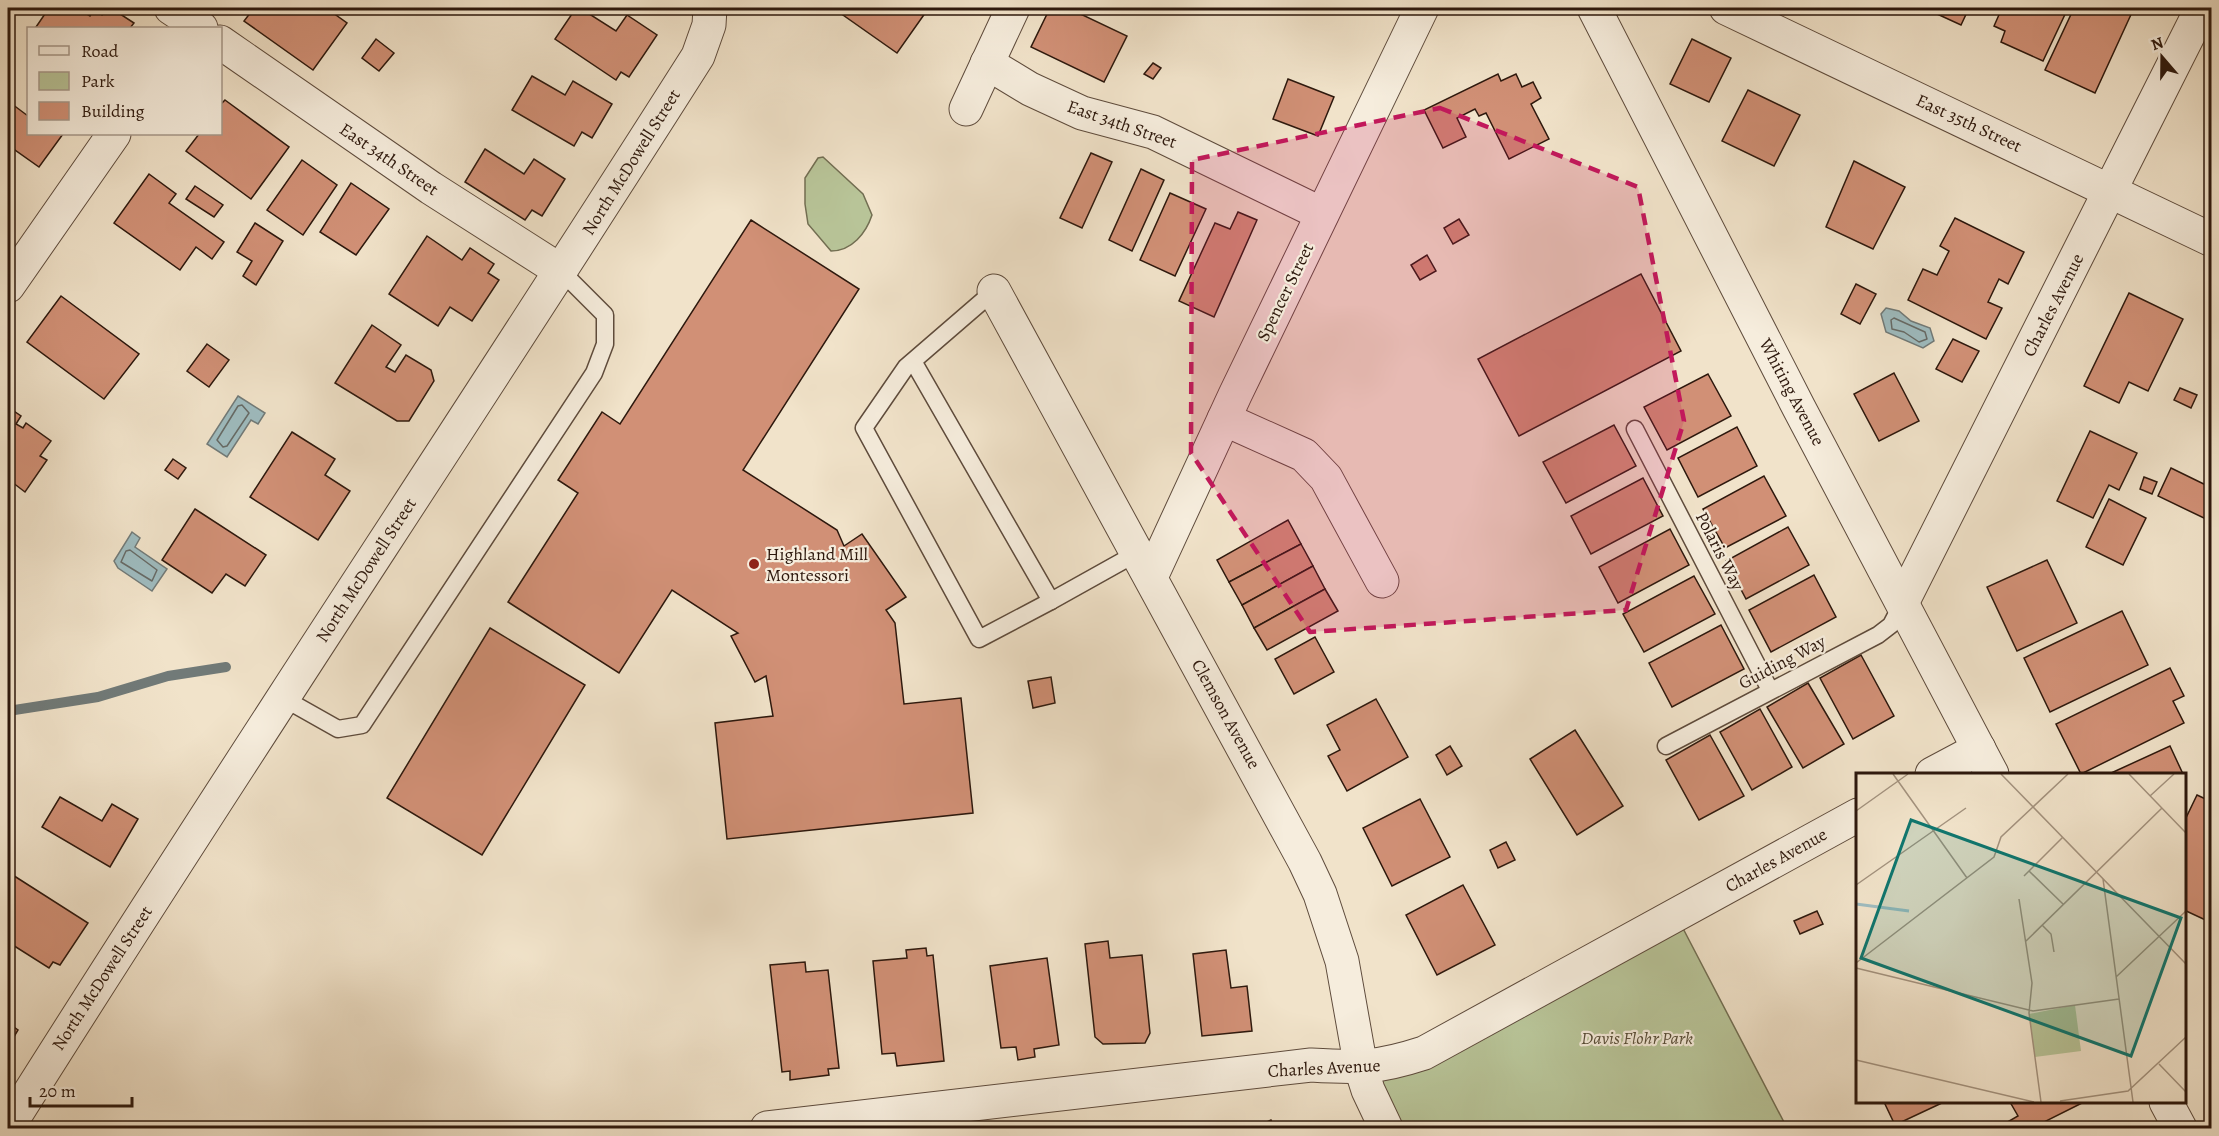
<svg xmlns="http://www.w3.org/2000/svg" width="2219" height="1136" font-family="Alegreya,serif">
	<rect width="100%" height="100%" fill="#f1e3ca"/>
	<filter id="stains"><feTurbulence type="fractalNoise" baseFrequency=".00333" numOctaves="4"/><feColorMatrix values="0 0 0 0 .2 0 0 0 0 .09 0 0 0 0 .02 0 0 0 .5 -.17"/></filter>
	<radialGradient id="worn" r=".72"><stop offset=".6" stop-color="#630" stop-opacity="0"/><stop offset="1" stop-color="#630" stop-opacity=".3"/></radialGradient>
	<g fill="#b8c498" stroke="#726e52" stroke-width="1.5">
		<path d="M823,157L863,194L872,215C866,233 852,251 831,251L808,224L805,204V178L818,158Z"/>
		<polygon points="1676,915 1787,1128 1387,1128 1372,1099 1386,1065"/>
	</g>
	<g fill="#9ebcc0" stroke="#717a78" stroke-width="1.5">
		<polygon points="1886,308 1899,311 1911,321 1930,328 1934,341 1923,348 1886,332 1881,314"/>
		<polygon points="238,396 265,413 258,424 251,420 227,457 207,444"/>
		<polygon points="132,532 140,538 135,547 167,569 152,591 118,568 114,561"/>
	</g>
	<g fill="none" stroke-linecap="round" stroke-linejoin="round">
		<g stroke="#666a66" stroke-width="1.5">
			<polygon points="1894,318 1925,332 1927,339 1919,342 1904,332 1892,329 1891,320"/>
			<polygon points="242,405 249,413 227,446 223,447 217,440 238,406"/>
			<polygon points="130,550 157,570 152,581 121,562 126,551"/>
		</g>
		<polyline stroke="#717a78" stroke-width="10" points="8,711 98,697 168,676 226,667"/>
	</g>
	<g fill="#d19076" stroke="#2d180d" stroke-width="1.5">
		<polygon points="49,8 77,8 90,16 94,9 102,15 107,8 111,8 134,23 130,28 38,28 36,27"/>
		<polygon points="254,8 326,8 347,23 313,70 244,21"/>
		<polygon points="576,8 580,8 616,31 627,15 657,35 629,77 621,72 616,80 555,39"/>
		<polygon points="833,8 927,8 928,9 897,53"/>
		<polygon points="1050,8 1068,8 1127,36 1104,82 1031,47"/>
		<polygon points="1924,8 1969,8 1961,25"/>
		<polygon points="2002,8 2068,8 2043,61 2001,42 2005,31 1994,26"/>
		<polygon points="2074,8 2134,8 2095,93 2045,70"/>
		<polygon points="376,39 394,53 379,71 362,58"/>
		<polygon points="1692,39 1731,58 1709,102 1670,84"/>
		<polygon points="1153,63 1161,68 1153,79 1144,74"/>
		<polygon points="1498,74 1501,81 1516,74 1522,87 1533,82 1541,98 1531,104 1549,139 1509,159 1486,113 1479,116 1475,109 1457,118 1466,137 1443,148 1424,110"/>
		<polygon points="532,76 565,95 573,81 612,104 592,138 582,132 574,146 512,110"/>
		<polygon points="1288,79 1334,97 1318,136 1273,119"/>
		<polygon points="1748,90 1800,115 1774,166 1722,141"/>
		<polygon points="225,100 289,147 251,199 186,151 199,134 220,134 220,105"/>
		<polygon points="8,101 28,116 28,134 63,134 39,167 8,145"/>
		<polygon points="485,149 524,174 534,159 565,179 542,216 532,210 525,220 465,182"/>
		<polygon points="1091,153 1112,162 1082,228 1060,218"/>
		<polygon points="302,160 337,185 303,235 267,210"/>
		<polygon points="1854,161 1905,187 1873,249 1826,227"/>
		<polygon points="1141,169 1164,180 1132,251 1109,240"/>
		<polygon points="149,174 176,194 169,203 224,242 212,259 196,247 180,270 114,223"/>
		<polygon points="351,183 389,209 356,255 320,232"/>
		<polygon points="195,186 223,205 214,217 186,199"/>
		<polygon points="1170,193 1206,209 1175,276 1140,260"/>
		<polygon points="1238,212 1257,220 1214,317 1179,301 1215,223 1230,229"/>
		<polygon points="1955,218 2024,252 2008,284 1999,279 1988,302 2002,308 1986,339 1908,300 1923,269 1937,275 1949,251 1940,246"/>
		<polygon points="1459,219 1469,235 1453,244 1444,228"/>
		<polygon points="751,220 859,289 743,470 837,530 844,546 862,534 906,597 886,610 895,623 904,704 961,698 973,813 727,839 715,723 773,716 766,676 755,682 731,636 738,633 672,590 619,673 508,602 578,493 558,480 602,412 620,424"/>
		<polygon points="255,223 283,241 256,285 243,276 252,261 237,252"/>
		<polygon points="427,236 462,260 470,248 494,264 488,273 499,280 472,321 450,307 438,326 389,294"/>
		<polygon points="1427,255 1436,271 1420,280 1411,265"/>
		<polygon points="1641,274 1681,351 1519,436 1478,359"/>
		<polygon points="1856,284 1876,294 1860,324 1841,314"/>
		<polygon points="2129,293 2183,319 2148,391 2129,382 2119,403 2084,386"/>
		<polygon points="61,296 139,354 104,399 27,342"/>
		<polygon points="372,325 401,345 386,367 395,372 406,355 431,370 434,381 409,421 397,421 335,383"/>
		<polygon points="1953,339 1979,351 1962,382 1936,369"/>
		<polygon points="207,344 229,360 209,387 187,371"/>
		<polygon points="1894,373 1919,421 1879,441 1854,394"/>
		<polygon points="1708,374 1731,416 1667,450 1644,407"/>
		<polygon points="2180,388 2197,395 2191,408 2174,400"/>
		<polygon points="8,407 21,416 16,424 23,428 26,423 51,441 40,456 47,460 25,492 8,479"/>
		<polygon points="1614,425 1636,466 1566,503 1543,462"/>
		<polygon points="1737,427 1757,466 1698,497 1678,458"/>
		<polygon points="2090,431 2137,453 2119,490 2109,485 2093,518 2057,501"/>
		<polygon points="292,432 335,459 325,475 350,491 318,540 250,497"/>
		<polygon points="173,459 186,468 178,479 165,470"/>
		<polygon points="2171,468 2212,488 2212,507 2206,519 2158,496"/>
		<polygon points="1764,476 1786,516 1725,548 1703,509"/>
		<polygon points="2144,477 2157,482 2152,494 2140,489"/>
		<polygon points="1643,478 1663,516 1591,554 1571,516"/>
		<polygon points="2109,499 2146,518 2123,565 2086,547"/>
		<polygon points="195,509 266,555 245,586 226,574 212,593 162,560"/>
		<polygon points="1288,520 1301,544 1229,582 1217,560"/>
		<polygon points="1788,527 1809,565 1746,599 1726,561"/>
		<polygon points="1670,529 1689,565 1618,603 1599,567"/>
		<polygon points="1301,544 1313,566 1242,605 1229,582"/>
		<polygon points="2047,560 2077,623 2017,651 1987,587"/>
		<polygon points="1313,566 1325,589 1254,628 1242,605"/>
		<polygon points="1814,575 1836,617 1771,652 1749,610"/>
		<polygon points="1694,576 1715,614 1644,652 1623,614"/>
		<polygon points="1325,589 1338,611 1267,650 1254,628"/>
		<polygon points="2122,611 2148,665 2050,712 2024,658"/>
		<polygon points="1721,625 1744,669 1672,707 1649,663"/>
		<polygon points="490,628 585,685 482,855 387,798"/>
		<polygon points="1315,637 1334,672 1294,694 1275,659"/>
		<polygon points="1861,655 1894,716 1853,739 1820,678"/>
		<polygon points="2170,668 2184,696 2173,701 2184,723 2081,774 2056,724"/>
		<polygon points="1051,677 1055,703 1033,708 1028,681"/>
		<polygon points="1808,683 1844,744 1803,768 1767,707"/>
		<polygon points="1376,699 1408,757 1347,791 1328,756 1340,750 1327,725"/>
		<polygon points="1760,709 1792,767 1752,790 1720,732"/>
		<polygon points="1575,730 1623,806 1577,835 1530,759"/>
		<polygon points="1710,735 1744,796 1699,820 1666,760"/>
		<polygon points="1450,746 1462,766 1447,775 1436,755"/>
		<polygon points="2170,746 2183,774 2109,774"/>
		<polygon points="2197,795 2212,802 2212,923 2184,910 2184,822"/>
		<polygon points="60,797 102,821 112,804 138,819 110,867 42,827"/>
		<polygon points="1420,799 1450,857 1392,886 1363,828"/>
		<polygon points="1506,842 1515,860 1498,868 1490,850"/>
		<polygon points="8,872 88,923 60,965 53,962 49,968 8,942"/>
		<polygon points="1463,885 1495,945 1437,975 1406,915"/>
		<polygon points="1817,911 1823,924 1800,934 1794,921"/>
		<polygon points="1108,941 1110,958 1142,955 1150,1033 1145,1043 1103,1044 1095,1037 1085,944"/>
		<polygon points="926,948 927,956 933,955 944,1061 897,1066 895,1053 882,1054 873,961 907,958 906,950"/>
		<polygon points="1226,950 1231,988 1247,986 1252,1031 1202,1036 1193,954"/>
		<polygon points="1047,958 1059,1045 1034,1049 1035,1057 1018,1060 1016,1047 1001,1048 990,966"/>
		<polygon points="805,962 806,972 828,970 839,1068 828,1069 829,1075 790,1080 790,1071 782,1072 770,965"/>
		<polygon points="8,1023 18,1030 8,1047"/>
		<polygon points="1884,1102 1944,1102 1895,1125"/>
		<polygon points="2010,1102 2084,1102 2032,1128 1997,1128 2018,1116"/>
		<polygon points="1271,1120 1275,1128 1254,1128"/>
	</g>
	<g fill="none" stroke-linecap="round" stroke-linejoin="round">
		<g stroke="#5e4b3c" stroke-width="19">
			<g id="lane">
				<polyline points="913,361 1051,601 979,639 864,428 906,367 994,291"/>
				<polyline points="1635,429 1770,690"/>
				<polyline points="1051,601 1137,553"/>
				<polyline points="283,698 338,729 362,725 594,373 605,344 605,315 561,271"/>
				<polyline points="1666,746 1878,635 1891,625 1903,602"/>
			</g>
		</g>
		<g stroke="#5e4b3c" stroke-width="35">
			<g id="street">
				<polyline points="171,8 201,28"/>
				<polyline points="1594,8 1799,408 1992,774"/>
				<polyline points="1726,8 2212,240"/>
				<polyline points="220,42 431,188 561,271"/>
				<polyline points="987,63 1030,89 1082,113 1153,132 1322,214"/>
				<polyline points="966,109 1013,8"/>
				<polyline points="8,286 114,134"/>
				<polyline points="994,291 1305,862 1320,894 1342,961 1361,1068 1368,1090 1386,1128"/>
				<polyline points="1224,419 1304,455 1326,478 1382,581"/>
				<polyline points="1151,577 1235,395 1422,8"/>
				<polyline points="1903,601 2202,8"/>
				<polyline points="1932,774 1979,749"/>
				<polyline points="2166,1102 2180,1128"/>
				<path d="M8,1127C234,767 471,414 698,56L709,25L710,8"/>
				<path d="M767,1128L1311,1065C1359,1068 1378,1068 1424,1053L1858,815"/>
			</g>
		</g>
		<use href="#lane" stroke="#f6eddd" stroke-width="16"/>
		<use href="#street" stroke="#f6eddd" stroke-width="33"/>
	</g>
	<path fill="#c2185b" fill-opacity="0.2" stroke="#c2185b" stroke-width="4.5" stroke-dasharray="12 8" stroke-linejoin="round" d="M1440,108L1638,187L1684,421L1626,610L1310,632L1191,453L1192,160Z"/>
	<circle fill="#8f2418" stroke="#f6eddd" stroke-width="2" cx="754" cy="564" r="6"/>
	<g text-anchor="middle" dominant-baseline="central" stroke-width="4.5" stroke-linejoin="round" paint-order="stroke">
		<g font-size="18" fill="#2d180d" stroke="#f6eddd">
			<text transform="translate(1969 123) rotate(25)">East 35th Street</text>
			<text transform="translate(1122 124) rotate(19)">East 34th Street</text>
			<text transform="translate(389 159) rotate(34)">East 34th Street</text>
			<text transform="translate(631 162) rotate(-58)">North McDowell Street</text>
			<text transform="translate(1285 292) rotate(-64)">Spencer Street</text>
			<text transform="translate(2053 305) rotate(-63)">Charles Avenue</text>
			<text transform="translate(1792 392) rotate(62)">Whiting Avenue</text>
			<text transform="translate(1720 551) rotate(63)">Polaris Way</text>
			<text transform="translate(366 570) rotate(-57)">North McDowell Street</text>
			<text transform="translate(1782 662) rotate(-28)">Guiding Way</text>
			<text transform="translate(1226 714) rotate(61)">Clemson Avenue</text>
			<text transform="translate(1776 860) rotate(-29)">Charles Avenue</text>
			<text transform="translate(102 978) rotate(-57)">North McDowell Street</text>
			<text transform="translate(1324 1068) rotate(-3)">Charles Avenue</text>
		</g>
		<g font-size="18" fill="#2d180d" stroke="#f6eddd" text-anchor="start">
			<text x="766" y="554">Highland Mill<tspan x="766" dy="21">Montessori</tspan></text>
		</g>
		<g font-size="18" font-style="italic" fill="#574c37" stroke="#f6eddd">
			<text x="1637" y="1038">Davis Flohr Park</text>
		</g>
	</g>
	<g transform="translate(1856 773)">
		<rect width="330" height="330" fill="#f1e3ca"/>
		<path d="M219,232L225,278L179,284L173,241Z" fill="#b8c498"/>
		<path fill="none" stroke="#9ebcc0" stroke-width="3" d="M0,131L53,138"/>
		<path fill="none" stroke="#a3927e" stroke-width="1.5" d="M37,1L111,105M145,1L330,191M273,1L330,60M294,23L318,1M0,38L52,1M173,98L207,131M168,103L207,64M247,106L277,329M0,112L110,35M163,126L176,210L173,240L185,329M186,152L195,161L198,179M170,168L306,35M0,190L138,84L145,64L212,1M0,195L177,238L263,226M260,204L330,138M0,287L178,329M303,291L330,319M204,328L272,318L330,264"/>
		<path fill="#0f766e" fill-opacity="0.15" stroke="#0f766e" stroke-width="3" d="M55,47L325,145L275,283L5,185Z"/>
		<rect width="330" height="330" fill="none" stroke="#2d180d" stroke-width="3"/>
	</g>
	<rect width="2219" height="1136" fill="none" stroke="#f1e3ca" stroke-width="30"/>
	<rect x="9" y="9" width="2201" height="1118" fill="none" stroke="#2d180d" stroke-width="3"/>
	<rect x="15" y="15" width="2189" height="1106" fill="none" stroke="#2d180d" stroke-width="1.5"/>
	<rect x="27" y="27" width="195" height="108" fill="#f6eddd" stroke="#a6988a" stroke-width="1.5"/>
	<rect x="39" y="46" width="30" height="9" fill="#f6eddd" stroke="#a6988a" stroke-width="1.5"/>
	<text x="81" y="57" font-size="18" fill="#2d180d">Road</text>
	<rect x="39" y="72" width="30" height="18" fill="#b8c498" stroke="#a6988a" stroke-width="1.5"/>
	<text x="81" y="87" font-size="18" fill="#2d180d">Park</text>
	<rect x="39" y="102" width="30" height="18" fill="#d19076" stroke="#a6988a" stroke-width="1.5"/>
	<text x="81" y="117" font-size="18" fill="#2d180d">Building</text>
	<g transform="translate(2162 57) rotate(340)" stroke="#f6eddd" stroke-width="4.5" paint-order="stroke">
	<path d="M0-4.5L10 22L0 15L-10 22Z" fill="#2d180d"/>
	<text y="-9" font-size="16" font-weight="bold" text-anchor="middle" fill="#2d180d">N</text>
	</g>
	<path d="M30 1097v9h102v-9" fill="none" stroke="#2d180d" stroke-width="3"/>
	<text x="39" y="1097" font-size="18" fill="#2d180d" stroke="#f6eddd" stroke-width="4.5" paint-order="stroke">20 m</text>
	<rect width="100%" height="100%" filter="url(#stains)"/>
	<rect width="100%" height="100%" fill="url(#worn)"/>
</svg>
